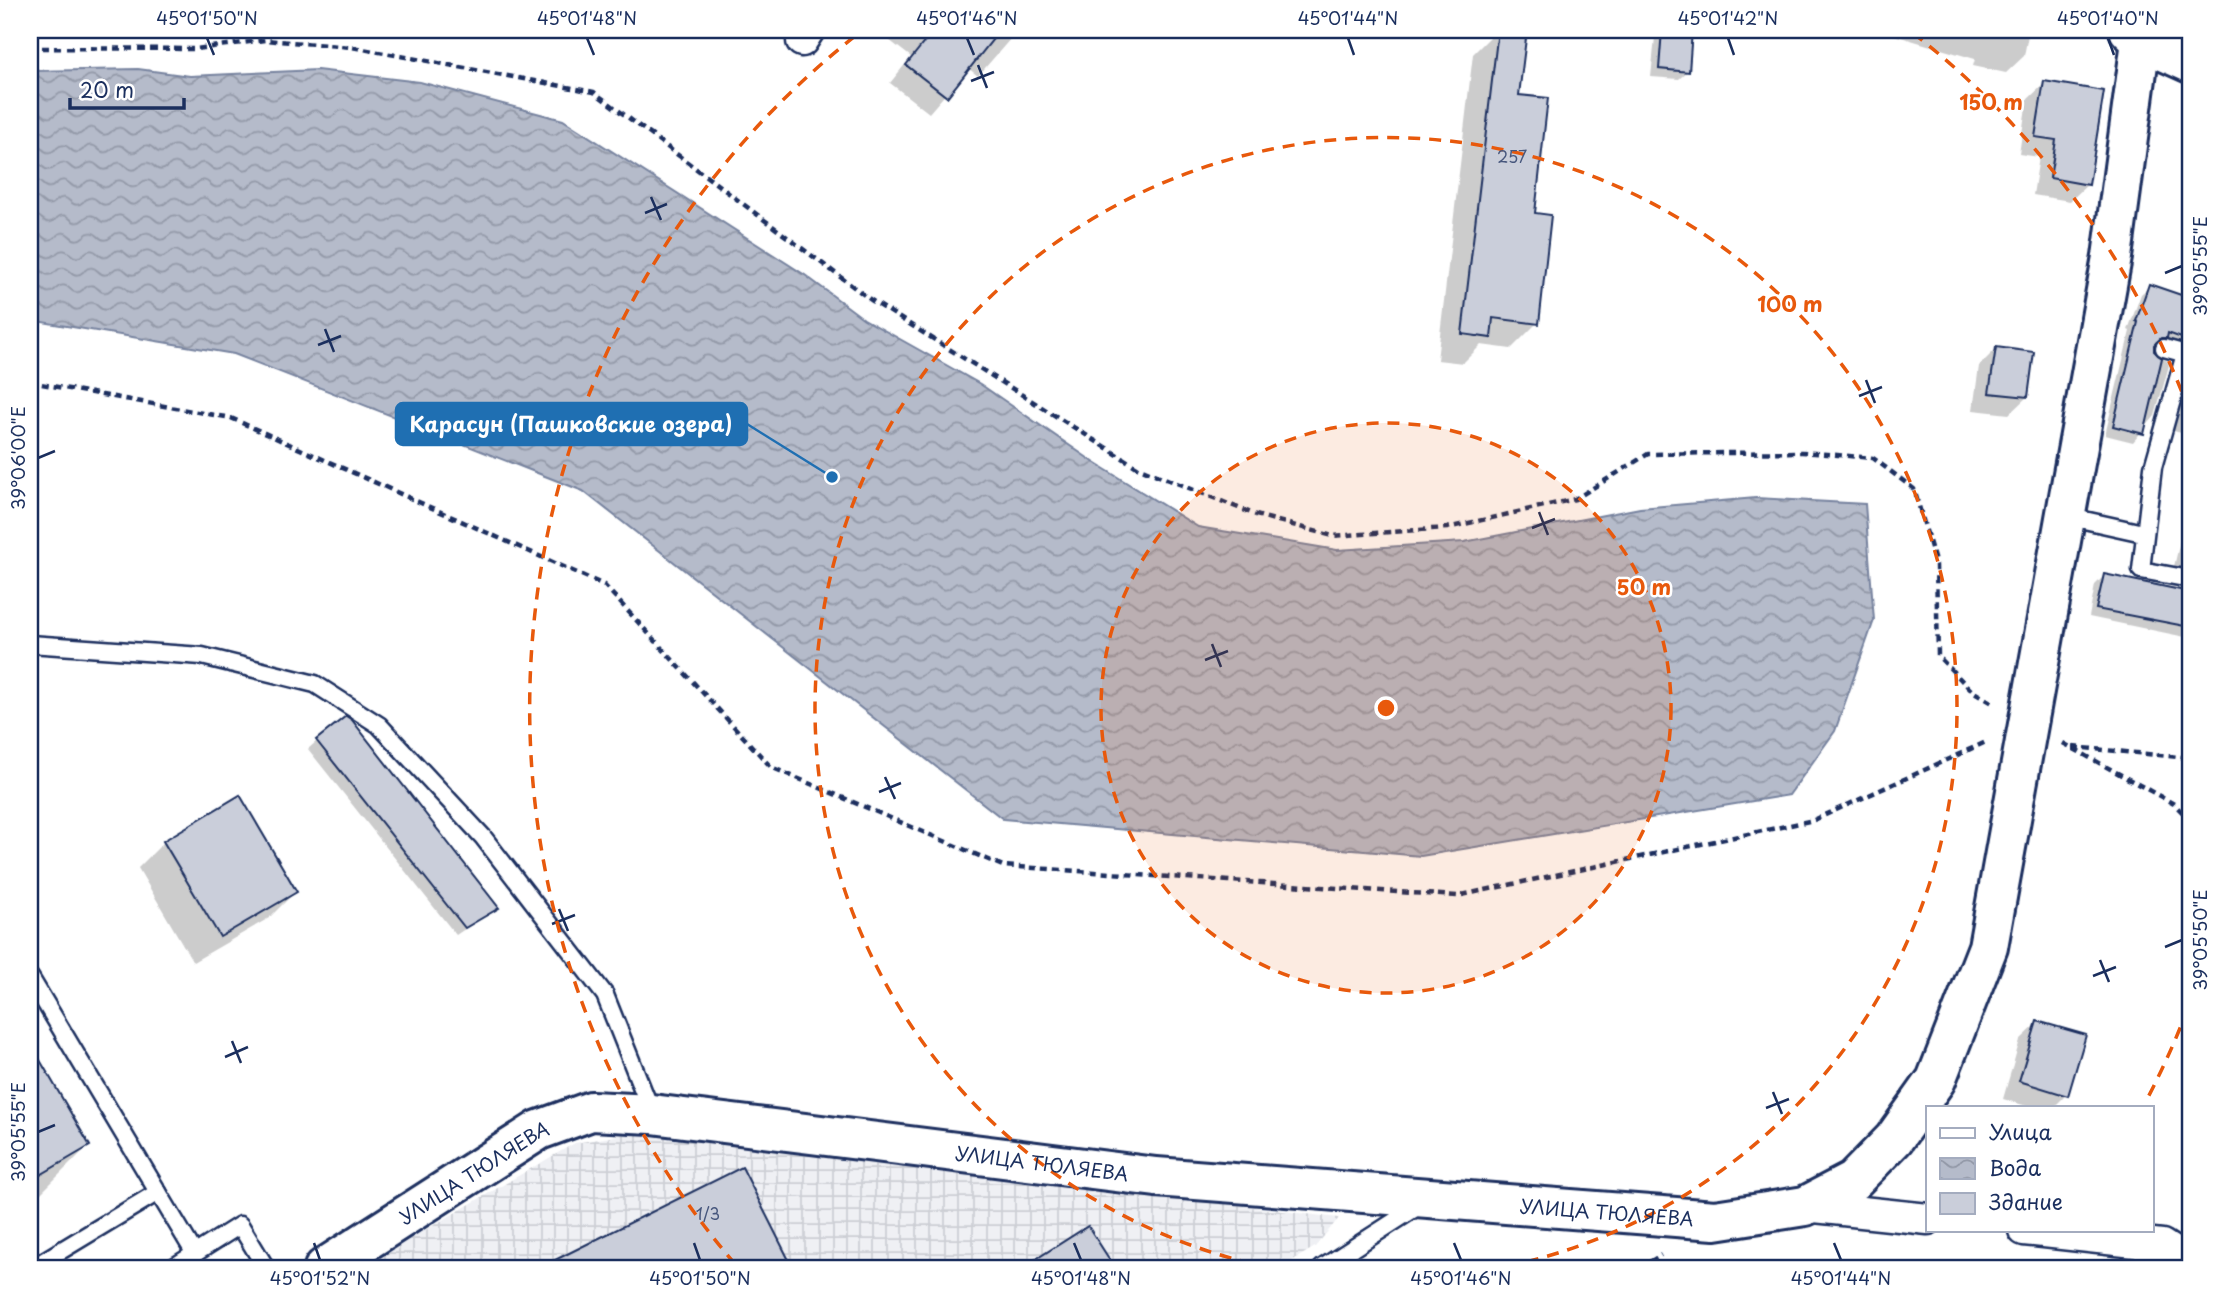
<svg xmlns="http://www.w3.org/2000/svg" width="2220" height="1298" font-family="'Playpen Sans',sans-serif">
	<defs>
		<pattern id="industrial-grid" width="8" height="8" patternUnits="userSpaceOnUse" patternTransform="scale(1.75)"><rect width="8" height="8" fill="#eff0f4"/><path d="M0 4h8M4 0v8" fill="none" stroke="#ccced4"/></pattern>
		<pattern id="water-waves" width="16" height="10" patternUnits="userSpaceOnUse" patternTransform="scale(1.75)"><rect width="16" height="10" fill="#b5bbca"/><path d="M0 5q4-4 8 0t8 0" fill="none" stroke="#9298a7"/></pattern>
	</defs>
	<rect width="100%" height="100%" fill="#fff"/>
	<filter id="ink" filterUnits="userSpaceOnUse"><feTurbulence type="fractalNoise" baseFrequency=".0143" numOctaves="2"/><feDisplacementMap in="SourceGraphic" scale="14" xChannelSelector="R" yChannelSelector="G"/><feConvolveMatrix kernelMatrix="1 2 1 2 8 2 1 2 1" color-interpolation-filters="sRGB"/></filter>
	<g filter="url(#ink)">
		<polygon fill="url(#industrial-grid)" points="639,1132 1339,1218 1315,1247 1280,1268 360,1268 575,1143"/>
		<polygon fill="url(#water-waves)" stroke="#77839f" stroke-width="2" points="138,69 190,76 317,70 420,82 563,120 805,275 864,319 980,384 1095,463 1198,527 1337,550 1464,542 1640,508 1756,498 1865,504 1874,620 1835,731 1789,795 1421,856 1003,819 583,491 234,354 30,320 30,71"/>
		<g fill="#0003">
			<polygon points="876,30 1018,30 978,76 968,68 929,113 890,83 911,57"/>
			<polygon points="1497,30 1525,32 1517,97 1533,214 1537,323 1511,349 1481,345 1463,363 1437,360 1473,54"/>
			<polygon points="1646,30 1679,30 1688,71 1679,79 1651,77 1655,37 1661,31"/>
			<polygon points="1888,30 2029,30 2024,56 2006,73 1973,66 1975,59 1887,33"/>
			<polygon points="2157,30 2190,30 2190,47"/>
			<polygon points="2045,83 2088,184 2070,201 2033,195 2039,157 2019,154 2027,100"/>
			<polygon points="2150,286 2190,300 2190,361 2157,346 2152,347 2155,356 2170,362 2155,416 2133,442 2105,435 2130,331 2128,330 2141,294"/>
			<polygon points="1996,349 2027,397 2009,414 1973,410 1979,366"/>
			<polygon points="2190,370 2190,435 2169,430 2184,376"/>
			<polygon points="2190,499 2190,585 2172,575"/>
			<polygon points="2104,576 2190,590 2190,638 2089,617 2095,585"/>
			<polygon points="317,741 496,908 456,935 308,749"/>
			<polygon points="164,842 295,892 269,918 193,962 138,868"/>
			<polygon points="2038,1023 2066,1095 2054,1107 2030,1107 2003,1099 2020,1040"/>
			<polygon points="33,1052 88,1146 30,1204 30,1054"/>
			<polygon points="559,1260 789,1264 785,1268 551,1268"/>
		</g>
		<g fill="#caceda" stroke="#1b2f5e" stroke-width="2">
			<polygon points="934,30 1000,30 947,97 906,65"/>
			<polygon points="1498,30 1527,30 1519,95 1548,98 1535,213 1551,215 1539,324 1493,318 1491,338 1462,334"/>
			<polygon points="1662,30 1692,30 1689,72 1659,69"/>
			<polygon points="2044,81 2104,91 2089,185 2050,178 2056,140 2035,137"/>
			<polygon points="2149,284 2190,298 2190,341 2168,333 2167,338 2161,338 2154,345 2154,351 2162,358 2144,434 2113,426 2138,322 2136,321"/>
			<polygon points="1996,347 2034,352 2028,397 1989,393"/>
			<polygon points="2104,574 2190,592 2190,627 2096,609"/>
			<polygon points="346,716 352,720 499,908 465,928 316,740"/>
			<polygon points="240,795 297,892 220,937 163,841"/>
			<polygon points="2037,1021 2086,1035 2068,1096 2019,1081"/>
			<polygon points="30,1043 90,1146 30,1181"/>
			<polygon points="742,1167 793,1268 539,1268"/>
			<polygon points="1088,1226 1115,1268 1022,1268"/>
		</g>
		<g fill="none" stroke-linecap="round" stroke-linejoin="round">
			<g stroke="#1b2f5e" stroke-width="21">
				<g id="service">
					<polyline points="2164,348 2190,355"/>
					<polyline points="2185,354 2153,467 2141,570 2190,579"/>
					<polyline points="2066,516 2143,533"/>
					<polyline points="30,644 202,656 315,684 379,725 483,837 605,995 652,1113"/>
					<polyline points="30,977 195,1254"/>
					<polyline points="32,1268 158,1192"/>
					<polyline points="172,1268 240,1225 266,1268"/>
					<polyline points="1322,1268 1420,1205"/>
				</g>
			</g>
			<g stroke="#1b2f5e" stroke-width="35">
				<g id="minor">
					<polyline points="802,41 809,30"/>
					<polyline points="1805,1206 1928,1219"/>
					<polyline points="2024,1230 2162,1245 2190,1263"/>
				</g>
			</g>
			<g stroke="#1b2f5e" stroke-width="44">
				<g id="tertiary">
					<polyline points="2129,30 2141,41 2190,63"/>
					<path id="s1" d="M324,1268L539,1130L591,1111L652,1114L1156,1177L1715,1220L1805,1206L1853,1181L1894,1139L1936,1080L1988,947L2112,257L2141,41"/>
				</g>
			</g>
			<g stroke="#1b2f5e" stroke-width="4.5" stroke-dasharray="7 5" stroke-linecap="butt">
				<polyline points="30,48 196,49 265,40 352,47 594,92 871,300 1137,467 1256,515 1333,536 1447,528 1575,499 1648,454 1802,452 1873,458 1914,489 1936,565 1938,656 1971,690 1994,704"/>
				<polyline points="30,382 231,418 604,585 771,767 1003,866 1457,896 1814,820 1986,742"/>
				<polyline points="2063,743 2174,804 2190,820"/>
				<polyline points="2073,747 2190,758"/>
				<polyline points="1640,1268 1661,1255"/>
			</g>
			<use href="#service" stroke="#fff" stroke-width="16"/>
			<use href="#minor" stroke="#fff" stroke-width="30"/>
			<use href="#tertiary" stroke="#fff" stroke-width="38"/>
		</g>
	</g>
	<path fill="none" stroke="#1b2f5e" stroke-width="2.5" d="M207,38L214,55M587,38L594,55M967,38L974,55M1348,38L1354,55M1728,38L1734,55M2108,38L2114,55M978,65L987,88M971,81L994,72M651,197L661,220M645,213L667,204M2165,273L2182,266M325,329L334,352M318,345L341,336M1866,380L1875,403M1859,396L1882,387M38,458L55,451M1539,512L1548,535M1532,528L1555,519M1212,644L1221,667M1205,660L1228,651M885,777L895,799M879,792L901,783M559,909L568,931M552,924L575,915M2165,947L2182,940M2100,960L2109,982M2093,976L2116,967M232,1041L241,1063M225,1057L248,1047M1773,1092L1782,1114M1766,1108L1789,1099M38,1132L55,1125M314,1243L320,1260M694,1243L700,1260M1074,1243L1081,1260M1454,1243L1461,1260M1834,1243L1841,1260"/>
	<circle cx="1386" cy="708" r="285" fill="#e8590c" fill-opacity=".12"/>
	<g fill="none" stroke="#e8590c" stroke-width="3.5" stroke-dasharray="12 9">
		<circle cx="1386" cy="708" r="285"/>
		<path d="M1272 1268A571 571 0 1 1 1500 1268"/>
		<path d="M2188 1008A856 856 0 0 1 2145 1103M735 1264A856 856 0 0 1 859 33M1913 33A856 856 0 0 1 2188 408"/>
	</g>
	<g text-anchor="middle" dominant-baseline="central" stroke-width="5" stroke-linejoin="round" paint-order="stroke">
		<g font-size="16" fill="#47577d">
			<text x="1512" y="156">257</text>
			<text x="708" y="1213">1/3</text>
		</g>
		<g font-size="19" fill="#1b2f5e" stroke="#fff">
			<text stroke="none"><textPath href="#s1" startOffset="765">УЛИЦА ТЮЛЯЕВА</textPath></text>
			<text stroke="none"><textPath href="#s1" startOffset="178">УЛИЦА ТЮЛЯЕВА</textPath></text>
			<text stroke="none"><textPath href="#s1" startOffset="1332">УЛИЦА ТЮЛЯЕВА</textPath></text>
		</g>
	</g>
	<circle cx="1386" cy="708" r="10" fill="#e8590c" stroke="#fff" stroke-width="3.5"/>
	<g font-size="21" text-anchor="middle" font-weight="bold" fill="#e8590c" stroke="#fff" stroke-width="5" stroke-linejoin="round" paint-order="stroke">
		<text x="1991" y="110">150 m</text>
		<text x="1790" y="312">100 m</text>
		<text x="1644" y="595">50 m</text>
	</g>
	<path fill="none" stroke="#1f6fb2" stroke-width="2.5" d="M832 477L747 424"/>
	<circle fill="#1f6fb2" stroke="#fff" stroke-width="2.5" cx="832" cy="477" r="7"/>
	<rect fill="#1f6fb2" stroke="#1f6fb2" stroke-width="2.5" x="396" y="403" width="351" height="42" rx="7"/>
	<g font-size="21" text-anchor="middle" font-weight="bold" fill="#fff">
		<text x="571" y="432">Карасун (Пашковские озера)</text>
	</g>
	<rect width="2220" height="1298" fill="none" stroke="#fff" stroke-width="77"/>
	<rect x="1926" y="1106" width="228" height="126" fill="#ffffff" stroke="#a4acbf" stroke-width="2"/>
	<rect x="1940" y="1128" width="35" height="10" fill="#ffffff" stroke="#a4acbf" stroke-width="2"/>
	<text x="1989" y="1140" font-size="21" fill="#1b2f5e">Улица</text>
	<rect x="1940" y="1158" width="35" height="21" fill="url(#water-waves)" stroke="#a4acbf" stroke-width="2"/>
	<text x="1989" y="1176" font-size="21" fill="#1b2f5e">Вода</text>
	<rect x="1940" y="1193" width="35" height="21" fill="#caceda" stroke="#a4acbf" stroke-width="2"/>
	<text x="1989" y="1210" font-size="21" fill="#1b2f5e">Здание</text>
	<path d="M70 98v10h114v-10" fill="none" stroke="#1b2f5e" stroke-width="3.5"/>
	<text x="80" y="98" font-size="21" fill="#1b2f5e" stroke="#ffffff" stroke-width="5" paint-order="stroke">20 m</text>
	<rect x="38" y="38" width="2144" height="1222" fill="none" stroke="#1b2f5e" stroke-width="2.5"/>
	<g font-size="18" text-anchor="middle" fill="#1b2f5e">
		<text x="207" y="25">45°01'50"N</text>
		<text x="587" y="25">45°01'48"N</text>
		<text x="967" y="25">45°01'46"N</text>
		<text x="1348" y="25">45°01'44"N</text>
		<text x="1728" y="25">45°01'42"N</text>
		<text x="2108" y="25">45°01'40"N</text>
		<text transform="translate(2201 266) rotate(-90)" y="6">39°05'55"E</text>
		<text transform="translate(19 458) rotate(-90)" y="6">39°06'00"E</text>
		<text transform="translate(2201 940) rotate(-90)" y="6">39°05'50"E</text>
		<text transform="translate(19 1132) rotate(-90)" y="6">39°05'55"E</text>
		<text x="320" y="1285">45°01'52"N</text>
		<text x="700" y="1285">45°01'50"N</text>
		<text x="1081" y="1285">45°01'48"N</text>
		<text x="1461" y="1285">45°01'46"N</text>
		<text x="1841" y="1285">45°01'44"N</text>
	</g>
</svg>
